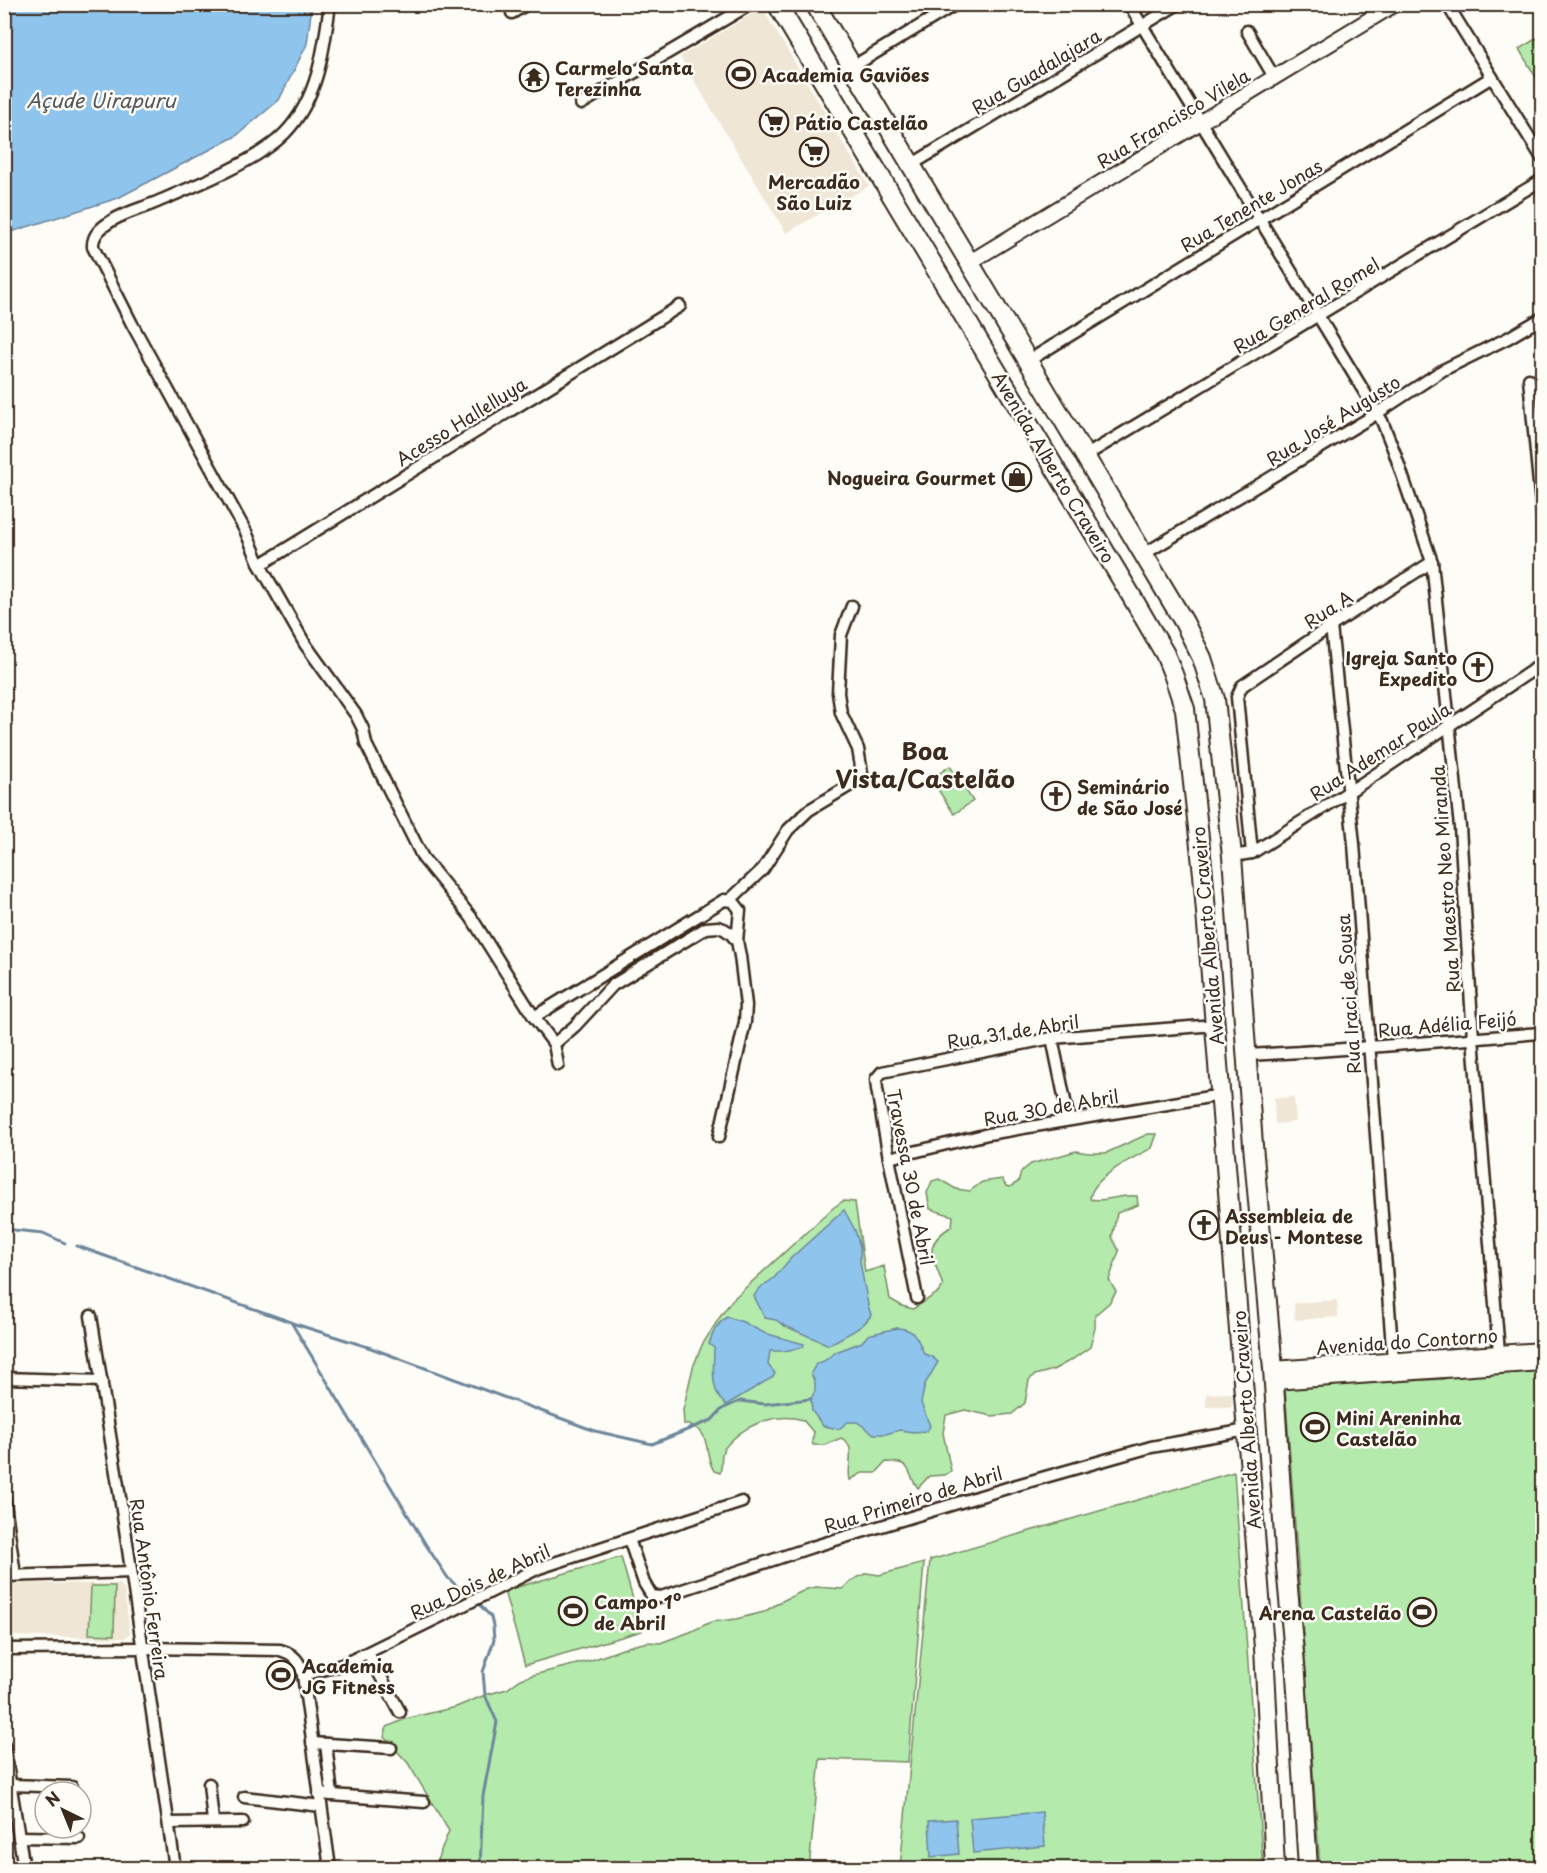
<svg xmlns="http://www.w3.org/2000/svg" width="1547" height="1873" font-family="'Playpen Sans',sans-serif">
	<rect width="100%" height="100%" fill="#fdfcf7"/>
	<filter id="ink" filterUnits="userSpaceOnUse"><feTurbulence type="fractalNoise" baseFrequency=".0167" numOctaves="2"/><feDisplacementMap in="SourceGraphic" scale="12" xChannelSelector="R" yChannelSelector="G"/><feConvolveMatrix kernelMatrix="1 2 1 2 8 2 1 2 1" color-interpolation-filters="sRGB"/></filter>
	<g filter="url(#ink)">
		<g fill="#f0e6d5">
			<polygon points="762,8 869,186 786,233 680,57"/>
			<polygon points="1294,1097 1296,1122 1275,1124 1274,1098"/>
			<polygon points="1337,1300 1338,1317 1295,1320 1294,1303"/>
			<polygon points="1232,1393 1232,1407 1206,1407 1206,1394"/>
			<polygon points="5,1583 120,1584 124,1589 130,1633 125,1638 5,1636"/>
		</g>
		<g fill="#b4eaac" stroke="#788a65" stroke-width="1.5">
			<polygon points="1542,35 1542,80 1537,79 1519,49"/>
			<polygon points="950,766 973,801 954,814 931,779"/>
			<path d="M1148,1134H1157L1152,1148C1134,1157 1091,1178 1090,1199C1103,1203 1120,1194 1137,1196L1138,1205L1117,1213L1112,1237L1119,1251L1109,1280L1116,1292L1109,1303L1095,1315V1328L1090,1347L1073,1359L1053,1370L1035,1375L1029,1380L1025,1403L1012,1414L992,1416L965,1410L946,1415L943,1433L951,1471L945,1475L929,1476L918,1488C904,1470 915,1462 886,1462L876,1473H862L850,1480C846,1465 858,1446 841,1438L824,1445H813L812,1440L814,1433L803,1420C779,1413 751,1422 733,1439C729,1443 723,1448 722,1454C721,1460 722,1467 720,1473L714,1471C702,1451 714,1429 684,1424L683,1410L693,1367L702,1345L720,1317L732,1300L833,1208L843,1201L855,1202L865,1272L884,1266L890,1299L902,1306L913,1309L939,1292L943,1286C934,1256 920,1246 952,1226L953,1216L930,1209L927,1193L932,1181L939,1179L956,1189L970,1191L982,1182L1002,1179L1006,1186L1010,1187L1018,1182L1021,1172L1031,1164L1076,1151L1088,1153H1106Z"/>
			<polygon points="1542,1368 1542,1868 1320,1868 1285,1388 1288,1386 1363,1381 1370,1383 1444,1379 1448,1376"/>
			<polygon points="1234,1472 1263,1868 900,1868 930,1560"/>
			<polygon points="621,1557 642,1631 525,1665 504,1591"/>
			<polygon points="924,1563 908,1762 820,1759 809,1868 431,1868 437,1860 449,1831 408,1763 384,1737 387,1727 405,1719 456,1707 485,1695 507,1689 521,1679 533,1675 589,1661 631,1646 648,1642 660,1643 690,1632 711,1622 736,1619 764,1612 780,1602 807,1589 816,1587 842,1589 856,1578 867,1573 879,1575"/>
			<polygon points="91,1586 115,1586 114,1635 89,1634"/>
		</g>
		<g fill="#8fc4ec" stroke="#6d869a" stroke-width="1.5">
			<polygon points="5,4 312,4 312,5 307,44 279,100 236,136 118,198 5,234"/>
			<path d="M844,1210L855,1230L860,1247V1262L868,1305L871,1315C862,1330 844,1335 829,1345L785,1326L776,1320L765,1318L754,1296L759,1289L774,1278L791,1258Z"/>
			<path d="M727,1317L743,1322L764,1333L804,1344L803,1347L784,1351H770L768,1365L775,1373L773,1377L726,1405C709,1392 714,1365 714,1348L709,1344C712,1334 717,1323 727,1317Z"/>
			<path d="M897,1328C916,1329 917,1338 924,1354L932,1357L938,1362L925,1384L921,1403L930,1426L927,1431L913,1432L900,1430L886,1434H874L857,1422H848L839,1429L823,1426L812,1411L811,1399L815,1391V1383L811,1373L816,1364L824,1361L836,1352L862,1342L868,1335Z"/>
			<polygon points="1042,1812 1045,1846 973,1853 970,1818"/>
			<polygon points="956,1819 959,1854 931,1857 929,1821"/>
		</g>
		<g fill="none" stroke-linecap="round" stroke-linejoin="round">
			<g stroke="#6d869a" stroke-width="3">
				<polyline points="4,1229 43,1233 65,1243"/>
				<polyline points="77,1246 291,1322 426,1545 448,1578 468,1596"/>
				<polyline points="292,1323 371,1348 595,1431 652,1444 712,1420 722,1409 740,1401 765,1404 811,1399"/>
				<polyline points="478,1603 491,1617 493,1626 494,1640 483,1672 485,1695 497,1722 483,1796 480,1868"/>
			</g>
			<g stroke="#3b2a1e" stroke-width="15">
				<g id="minor">
					<path d="M330,4C324,49 318,99 285,133C257,162 190,188 152,204C139,209 125,213 113,220C103,226 92,234 93,247L132,324L246,532L260,565L305,644L356,715L363,729L366,744L423,858L471,917L534,1017L554,1044L558,1065"/>
					<polyline points="1129,4 1382,421 1394,451 1432,562 1460,827 1473,1038 1499,1352"/>
					<polyline points="1447,4 1542,158"/>
					<polyline points="512,13 527,4"/>
					<polyline points="1247,31 1274,77"/>
					<polyline points="852,67 956,4"/>
					<polyline points="581,104 751,4"/>
					<polyline points="911,165 1178,4"/>
					<polyline points="1028,361 1492,77"/>
					<polyline points="1529,379 1542,515"/>
					<polyline points="1085,456 1542,180"/>
					<polyline points="1144,554 1368,419 1443,370 1508,338 1542,318"/>
					<polyline points="260,565 680,306"/>
					<polyline points="1331,626 1354,844 1393,1360"/>
					<polyline points="1252,853 1237,697 1242,686 1331,626 1432,562"/>
					<polyline points="1232,856 1252,853 1361,784 1542,664"/>
					<polyline points="730,900 763,869 788,830 809,810 854,783 862,773 858,749 841,713 838,693 841,635 852,606"/>
					<polyline points="534,1017 724,900 733,901 740,910 737,941"/>
					<polyline points="1052,1038 1069,1120"/>
					<polyline points="554,1044 575,1026 613,985 706,928 718,927 724,929 730,933 737,941 740,956 746,1005 745,1022 719,1137"/>
					<path d="M1246,1055C1345,1051 1444,1040 1542,1033"/>
					<polyline points="889,1158 988,1134 1221,1095"/>
					<polyline points="917,1298 889,1158 877,1089 876,1079 882,1072 1052,1038 1215,1025"/>
					<polyline points="91,1316 125,1529 175,1868"/>
					<polyline points="4,1378 102,1381"/>
					<polyline points="4,1496 15,1575"/>
					<polyline points="629,1539 644,1583 652,1596 661,1597 812,1547 1017,1485 1151,1447 1247,1430"/>
					<polyline points="4,1576 131,1572"/>
					<path d="M4,1649L142,1648L280,1650C294,1654 300,1661 303,1675L330,1868"/>
					<polyline points="368,1653 400,1712"/>
					<polyline points="303,1675 342,1665 539,1568 742,1502"/>
					<polyline points="312,1743 391,1748"/>
					<polyline points="326,1744 332,1795"/>
					<polyline points="4,1745 24,1868"/>
					<polyline points="209,1784 213,1821"/>
					<polyline points="11,1785 72,1787"/>
					<polyline points="319,1794 424,1802"/>
					<polyline points="244,1797 321,1806"/>
					<polyline points="169,1823 243,1822"/>
					<polyline points="19,1837 79,1838"/>
				</g>
			</g>
			<g stroke="#3b2a1e" stroke-width="18">
				<g id="tertiary">
					<polyline points="970,262 1395,4"/>
					<polyline points="1273,1369 1542,1350"/>
					<polyline points="1274,1382 1542,1363"/>
				</g>
			</g>
			<g stroke="#3b2a1e" stroke-width="22">
				<g id="primary">
					<polyline points="777,4 1132,597 1165,654 1173,674 1185,709 1187,728 1203,874 1264,1648 1275,1868"/>
					<polyline points="815,4 1184,622 1202,658 1215,699 1232,856 1253,1145 1273,1369 1286,1567 1296,1675 1308,1868"/>
				</g>
			</g>
			<use href="#minor" stroke="#fdfcf7" stroke-width="10"/>
			<use href="#tertiary" stroke="#fdfcf7" stroke-width="14"/>
			<use href="#primary" stroke="#fdfcf7" stroke-width="18"/>
		</g>
	</g>
	<defs>
		<g id="stadium-ring" transform="scale(1.5)"><circle r="9.5" fill="#fdfcf7" stroke="#3b2a1e" stroke-width="1.5"/><path d="M0-5a6.5 5 0 1 0 0 10a6.5 5 0 1 0 0-10ZM-3.5-1.8h7v3.6h-7Z" fill="#3b2a1e"/></g>
		<g id="temple-ring" transform="scale(1.5)"><circle r="9.5" fill="#fdfcf7" stroke="#3b2a1e" stroke-width="1.5"/><path d="M0-6L5-2H3V0L6.5 2.5H4V6H1.5V3h-3V6H-4V2.5H-6.5L-3 0V-2H-5Z" fill="#3b2a1e"/></g>
		<g id="supermarket-ring" transform="scale(1.5)"><circle r="9.5" fill="#fdfcf7" stroke="#3b2a1e" stroke-width="1.5"/><path d="M-6-5.5h2.5l.6 2H6L4.5 2H-2.5L-4.4-4H-6ZM-1.5 3.2a1.3 1.3 0 1 0 .1 0ZM3 3.2a1.3 1.3 0 1 0 .1 0Z" fill="#3b2a1e"/></g>
		<g id="shop-ring" transform="scale(1.5)"><circle r="9.5" fill="#fdfcf7" stroke="#3b2a1e" stroke-width="1.5"/><path d="M-5-2.5h2.3a2.7 3.5 0 0 1 5.4 0H5L5.5 6h-11ZM-1.5-2.5h3a1.5 2.3 0 0 0-3 0Z" fill="#3b2a1e"/></g>
		<g id="church-ring" transform="scale(1.5)"><circle r="9.5" fill="#fdfcf7" stroke="#3b2a1e" stroke-width="1.5"/><path d="M-1.2-6h2.4v3.5h3.3v2.4h-3.3V6h-2.4V-.1h-3.3v-2.4h3.3Z" fill="#3b2a1e"/></g>
	</defs>
	<g fill-rule="evenodd">
		<use href="#stadium-ring" x="741" y="74"/>
		<use href="#temple-ring" x="534" y="77"/>
		<use href="#supermarket-ring" x="774" y="122"/>
		<use href="#supermarket-ring" x="814" y="152"/>
		<use href="#shop-ring" x="1017" y="477"/>
		<use href="#church-ring" x="1478" y="667"/>
		<use href="#church-ring" x="1056" y="796"/>
		<use href="#church-ring" x="1204" y="1225"/>
		<use href="#stadium-ring" x="1315" y="1427"/>
		<use href="#stadium-ring" x="573" y="1611"/>
		<use href="#stadium-ring" x="1422" y="1612"/>
		<use href="#stadium-ring" x="281" y="1675"/>
	</g>
	<g text-anchor="middle" dominant-baseline="central" stroke-width="5" stroke-linejoin="round" paint-order="stroke">
		<g font-size="18" font-weight="bold" fill="#3b2a1e" stroke="#fdfcf7" text-anchor="start">
			<text x="555" y="67">Carmelo Santa<tspan x="555" dy="21">Terezinha</tspan></text>
			<text x="762" y="74">Academia Gaviões</text>
			<text x="795" y="122">Pátio Castelão</text>
			<text x="814" y="181" text-anchor="middle">Mercadão<tspan x="814" dy="21">São Luiz</tspan></text>
			<text x="996" y="477" text-anchor="end">Nogueira Gourmet</text>
			<text x="1457" y="657" text-anchor="end">Igreja Santo<tspan x="1457" dy="21">Expedito</tspan></text>
			<text x="1077" y="786">Seminário<tspan x="1077" dy="21">de São José</tspan></text>
			<text x="1225" y="1215">Assembleia de<tspan x="1225" dy="21">Deus - Montese</tspan></text>
			<text x="1336" y="1417">Mini Areninha<tspan x="1336" dy="21">Castelão</tspan></text>
			<text x="594" y="1601">Campo 1º<tspan x="594" dy="21">de Abril</tspan></text>
			<text x="1401" y="1612" text-anchor="end">Arena Castelão</text>
			<text x="302" y="1665">Academia<tspan x="302" dy="21">JG Fitness</tspan></text>
		</g>
		<g font-size="18" fill="#3b2a1e" stroke="#fdfcf7">
			<text transform="translate(1036 71) rotate(-31)">Rua Guadalajara</text>
			<text transform="translate(1173 118) rotate(-31)">Rua Francisco Vilela</text>
			<text transform="translate(1251 205) rotate(-31)">Rua Tenente Jonas</text>
			<text transform="translate(1306 305) rotate(-31)">Rua General Romel</text>
			<text transform="translate(1333 420) rotate(-32)">Rua José Augusto</text>
			<text transform="translate(461 421) rotate(-32)">Acesso Hallelluya</text>
			<text transform="translate(1054 467) rotate(59)">Avenida Alberto Craveiro</text>
			<text transform="translate(1328 609) rotate(-33)">Rua A</text>
			<text transform="translate(1380 751) rotate(-33)">Rua Ademar Paula</text>
			<text transform="translate(1445 879) rotate(-94)">Rua Maestro Neo Miranda</text>
			<text transform="translate(1207 936) rotate(-95)">Avenida Alberto Craveiro</text>
			<text transform="translate(1348 994) rotate(-94)">Rua Iraci de Sousa</text>
			<text transform="translate(1447 1024) rotate(-5)">Rua Adélia Feijó</text>
			<text transform="translate(1013 1031) rotate(-9)">Rua 31 de Abril</text>
			<text transform="translate(1051 1107) rotate(-10)">Rua 30 de Abril</text>
			<text transform="translate(911 1177) rotate(79)">Travessa 30 de Abril</text>
			<text transform="translate(1407 1341) rotate(-4)">Avenida do Contorno</text>
			<text transform="translate(1246 1420) rotate(-94)">Avenida Alberto Craveiro</text>
			<text transform="translate(913 1499) rotate(-17)">Rua Primeiro de Abril</text>
			<text transform="translate(480 1581) rotate(-25)">Rua Dois de Abril</text>
			<text transform="translate(150 1589) rotate(82)">Rua Antônio Ferreira</text>
		</g>
		<g font-size="20" font-style="italic" fill="#54585c" stroke="#fdfcf7">
			<text x="101" y="100">Açude Uirapuru</text>
		</g>
		<g font-size="24" font-weight="bold" fill="#3b2a1e" stroke="#fdfcf7">
			<text x="925" y="750">Boa<tspan x="925" dy="28">Vista/Castelão</tspan></text>
		</g>
	</g>
	<rect width="1547" height="1873" fill="none" stroke="#fdfcf7" stroke-width="24"/>
	<rect x="12" y="12" width="1523" height="1849" fill="none" stroke="#3b2a1e" stroke-width="2" filter="url(#ink)"/>
	<g transform="translate(63 1810) rotate(317)"><circle r="28" fill="#fdfcf7" stroke="#afa8a0" stroke-width="1.5"/>
	<path d="M0-4.5L10 22L0 15L-10 22Z" fill="#3b2a1e"/>
	<text y="-9" font-size="16" font-weight="bold" text-anchor="middle" fill="#3b2a1e">N</text>
	</g>
</svg>
